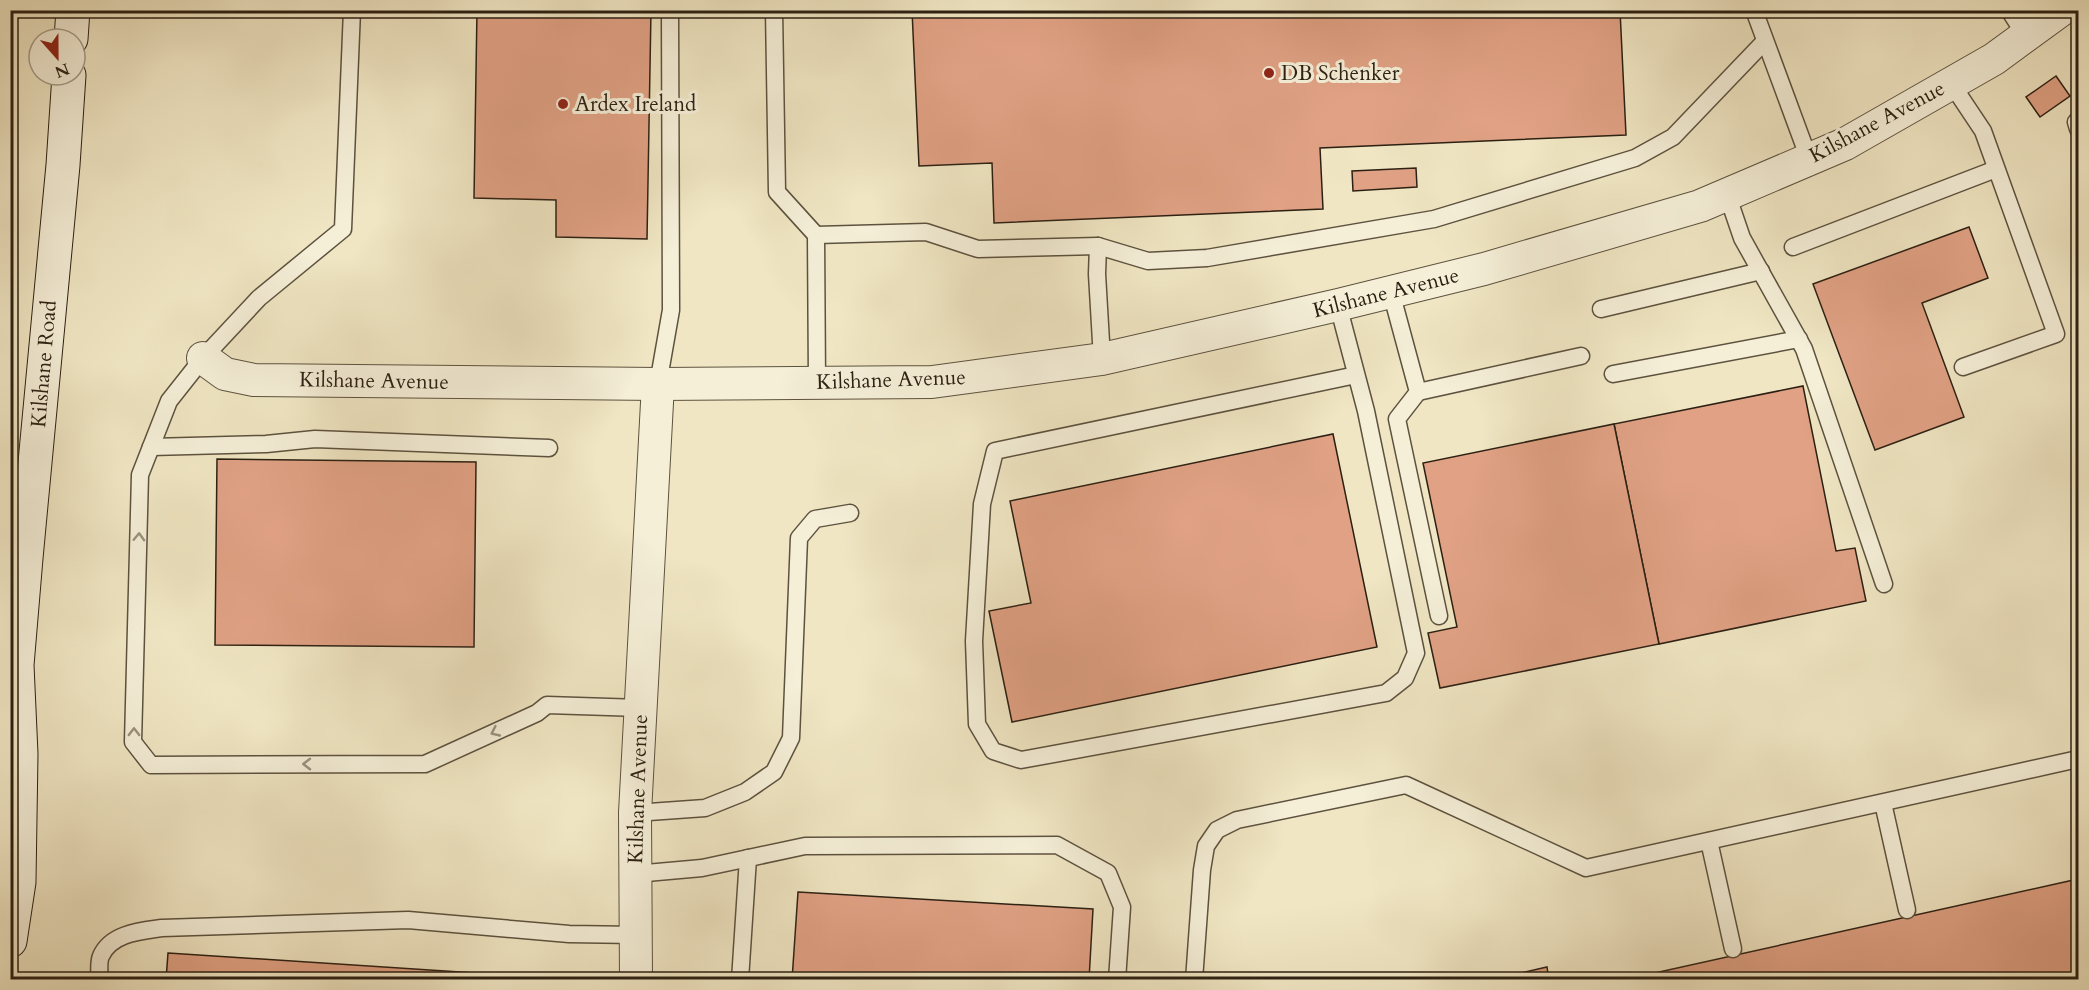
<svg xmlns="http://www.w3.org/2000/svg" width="2089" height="990" font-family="Cardo,serif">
	<rect width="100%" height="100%" fill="#f0e6c3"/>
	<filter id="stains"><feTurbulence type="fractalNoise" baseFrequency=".00333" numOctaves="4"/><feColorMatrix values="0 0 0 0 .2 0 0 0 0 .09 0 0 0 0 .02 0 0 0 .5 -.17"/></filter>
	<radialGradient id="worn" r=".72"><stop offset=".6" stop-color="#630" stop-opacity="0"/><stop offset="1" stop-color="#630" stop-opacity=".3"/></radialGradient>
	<g fill="#e0a184" stroke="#2c2013" stroke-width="1.5">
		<polygon points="477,10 651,10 647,239 556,237 556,200 474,198"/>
		<polygon points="912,10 1620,10 1626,135 1320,148 1323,209 994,223 992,163 919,166"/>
		<polygon points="2056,76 2070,96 2040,117 2026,97"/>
		<polygon points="1416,168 1417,187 1353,191 1352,171"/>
		<polygon points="1969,227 1988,278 1922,303 1964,417 1875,450 1813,284"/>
		<polygon points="1803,386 1836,551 1855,548 1866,601 1659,644 1614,424"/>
		<polygon points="1614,424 1659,644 1440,688 1428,633 1457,627 1423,463"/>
		<polygon points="1333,434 1377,647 1012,722 989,611 1031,603 1010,501"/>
		<polygon points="217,459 476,462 474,647 215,645"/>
		<polygon points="2078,879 2078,980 1623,980"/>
		<polygon points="798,892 1093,909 1089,980 792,980"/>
		<polygon points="168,953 523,976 523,980 166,980"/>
		<polygon points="1547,967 1549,980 1490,980"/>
	</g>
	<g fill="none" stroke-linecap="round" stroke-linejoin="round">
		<g stroke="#5d523f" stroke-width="19">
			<g id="lane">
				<polyline points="352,10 343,229 259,298 203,358 169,401 140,475 133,742 151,765 425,764 537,713 547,705 640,708"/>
				<polyline points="774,10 777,192 816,235 817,383"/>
				<polyline points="1754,10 1809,159"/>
				<polyline points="2009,10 2025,35"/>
				<polyline points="1951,83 1983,131 2056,334 1963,367"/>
				<polyline points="2078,120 2076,122 2078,129"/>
				<polyline points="1727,194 1742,238 1804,349 1884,584"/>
				<polyline points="816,235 926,232 978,249 1098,246 1148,261 1207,258 1434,219 1635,158 1673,137 1764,42"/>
				<polyline points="1098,246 1097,274 1102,359"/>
				<polyline points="1793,247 1996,169"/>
				<polyline points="1391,292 1418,392 1397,419 1439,616"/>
				<polyline points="1338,305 1366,411 1416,653 1405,678 1386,693 1021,760 993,751 977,724 974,641 982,504 995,451 1356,375"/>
				<polyline points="1601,309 1761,271"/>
				<polyline points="1613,374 1799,339"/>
				<polyline points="658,384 671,310 670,10"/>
				<polyline points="1418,392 1581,356"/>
				<polyline points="151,447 266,444 315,439 549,448"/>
				<polyline points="1883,803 1907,910"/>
				<polyline points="635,813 705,808 745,792 774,772 791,738 799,538 815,519 850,513"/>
				<polyline points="1709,841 1733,949"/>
				<polyline points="635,874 702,868 805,846 1057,845 1108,873 1122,907 1117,980"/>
				<path d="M99,980C100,973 98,962 101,956C111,933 141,931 162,928L408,920L569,934L636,935"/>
				<polyline points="740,980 748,858"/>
				<polyline points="1194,980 1202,870 1206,846 1217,830 1237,820 1406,785 1586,868 2078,759"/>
			</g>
		</g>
		<g stroke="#5d523f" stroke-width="34">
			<g id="street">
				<polyline points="203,358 225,374 254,380 658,384 932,382 1102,359 1338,305 1484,269 1700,206 1845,144 1994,59 2061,10"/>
				<polyline points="636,980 635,813 658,384"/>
			</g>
		</g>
		<g stroke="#2c2013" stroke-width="35">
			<g id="secondary">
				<polyline points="71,39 73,10"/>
				<polyline points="10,941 19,882 21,754 17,665 26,558 63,165 69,75"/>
			</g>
		</g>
		<use href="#lane" stroke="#f5efd8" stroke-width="16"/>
		<use href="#street" stroke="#f5efd8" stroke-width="32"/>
		<use href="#secondary" stroke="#f5efd8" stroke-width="33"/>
	</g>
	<defs><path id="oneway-chevron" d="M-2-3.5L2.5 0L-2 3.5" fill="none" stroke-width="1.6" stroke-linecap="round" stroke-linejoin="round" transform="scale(1.5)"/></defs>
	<g stroke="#9b927f">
		<use href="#oneway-chevron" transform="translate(139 537) rotate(-88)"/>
		<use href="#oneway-chevron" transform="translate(134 732) rotate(-90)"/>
		<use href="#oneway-chevron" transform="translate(495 732) rotate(155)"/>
		<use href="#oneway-chevron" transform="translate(307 764) rotate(180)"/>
	</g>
	<g fill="#8f2418" stroke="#f5efd8" stroke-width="2">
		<circle cx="1269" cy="73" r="6"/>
		<circle cx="563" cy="104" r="6"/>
	</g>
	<g text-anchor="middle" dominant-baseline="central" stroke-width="6" stroke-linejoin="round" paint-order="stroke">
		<g font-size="21" fill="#2c2013" stroke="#f5efd8" text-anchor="start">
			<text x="1281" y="73">DB Schenker</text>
			<text x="575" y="104">Ardex Ireland</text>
		</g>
		<g font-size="21" fill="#2c2013" stroke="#f5efd8">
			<text transform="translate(1877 122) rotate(-28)">Kilshane Avenue</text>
			<text transform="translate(1386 293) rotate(-14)">Kilshane Avenue</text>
			<text transform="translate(44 364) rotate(-85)">Kilshane Road</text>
			<text transform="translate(891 380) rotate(-2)">Kilshane Avenue</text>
			<text transform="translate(374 381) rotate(1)">Kilshane Avenue</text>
			<text transform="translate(638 789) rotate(-88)">Kilshane Avenue</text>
		</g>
	</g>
	<rect width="2089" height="990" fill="none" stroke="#f0e6c3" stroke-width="36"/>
	<rect x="12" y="12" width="2065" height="966" fill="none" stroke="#2c2013" stroke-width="3"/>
	<rect x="18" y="18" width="2053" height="954" fill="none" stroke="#2c2013" stroke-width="1.5"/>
	<g transform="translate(57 57) rotate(159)"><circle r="28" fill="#f5efd8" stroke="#a59c89" stroke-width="1.5"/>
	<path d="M0-4.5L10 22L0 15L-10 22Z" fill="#8f2418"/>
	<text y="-9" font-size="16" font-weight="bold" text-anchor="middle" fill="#2c2013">N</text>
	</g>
	<rect width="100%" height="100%" filter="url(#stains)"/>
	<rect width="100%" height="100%" fill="url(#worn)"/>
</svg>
